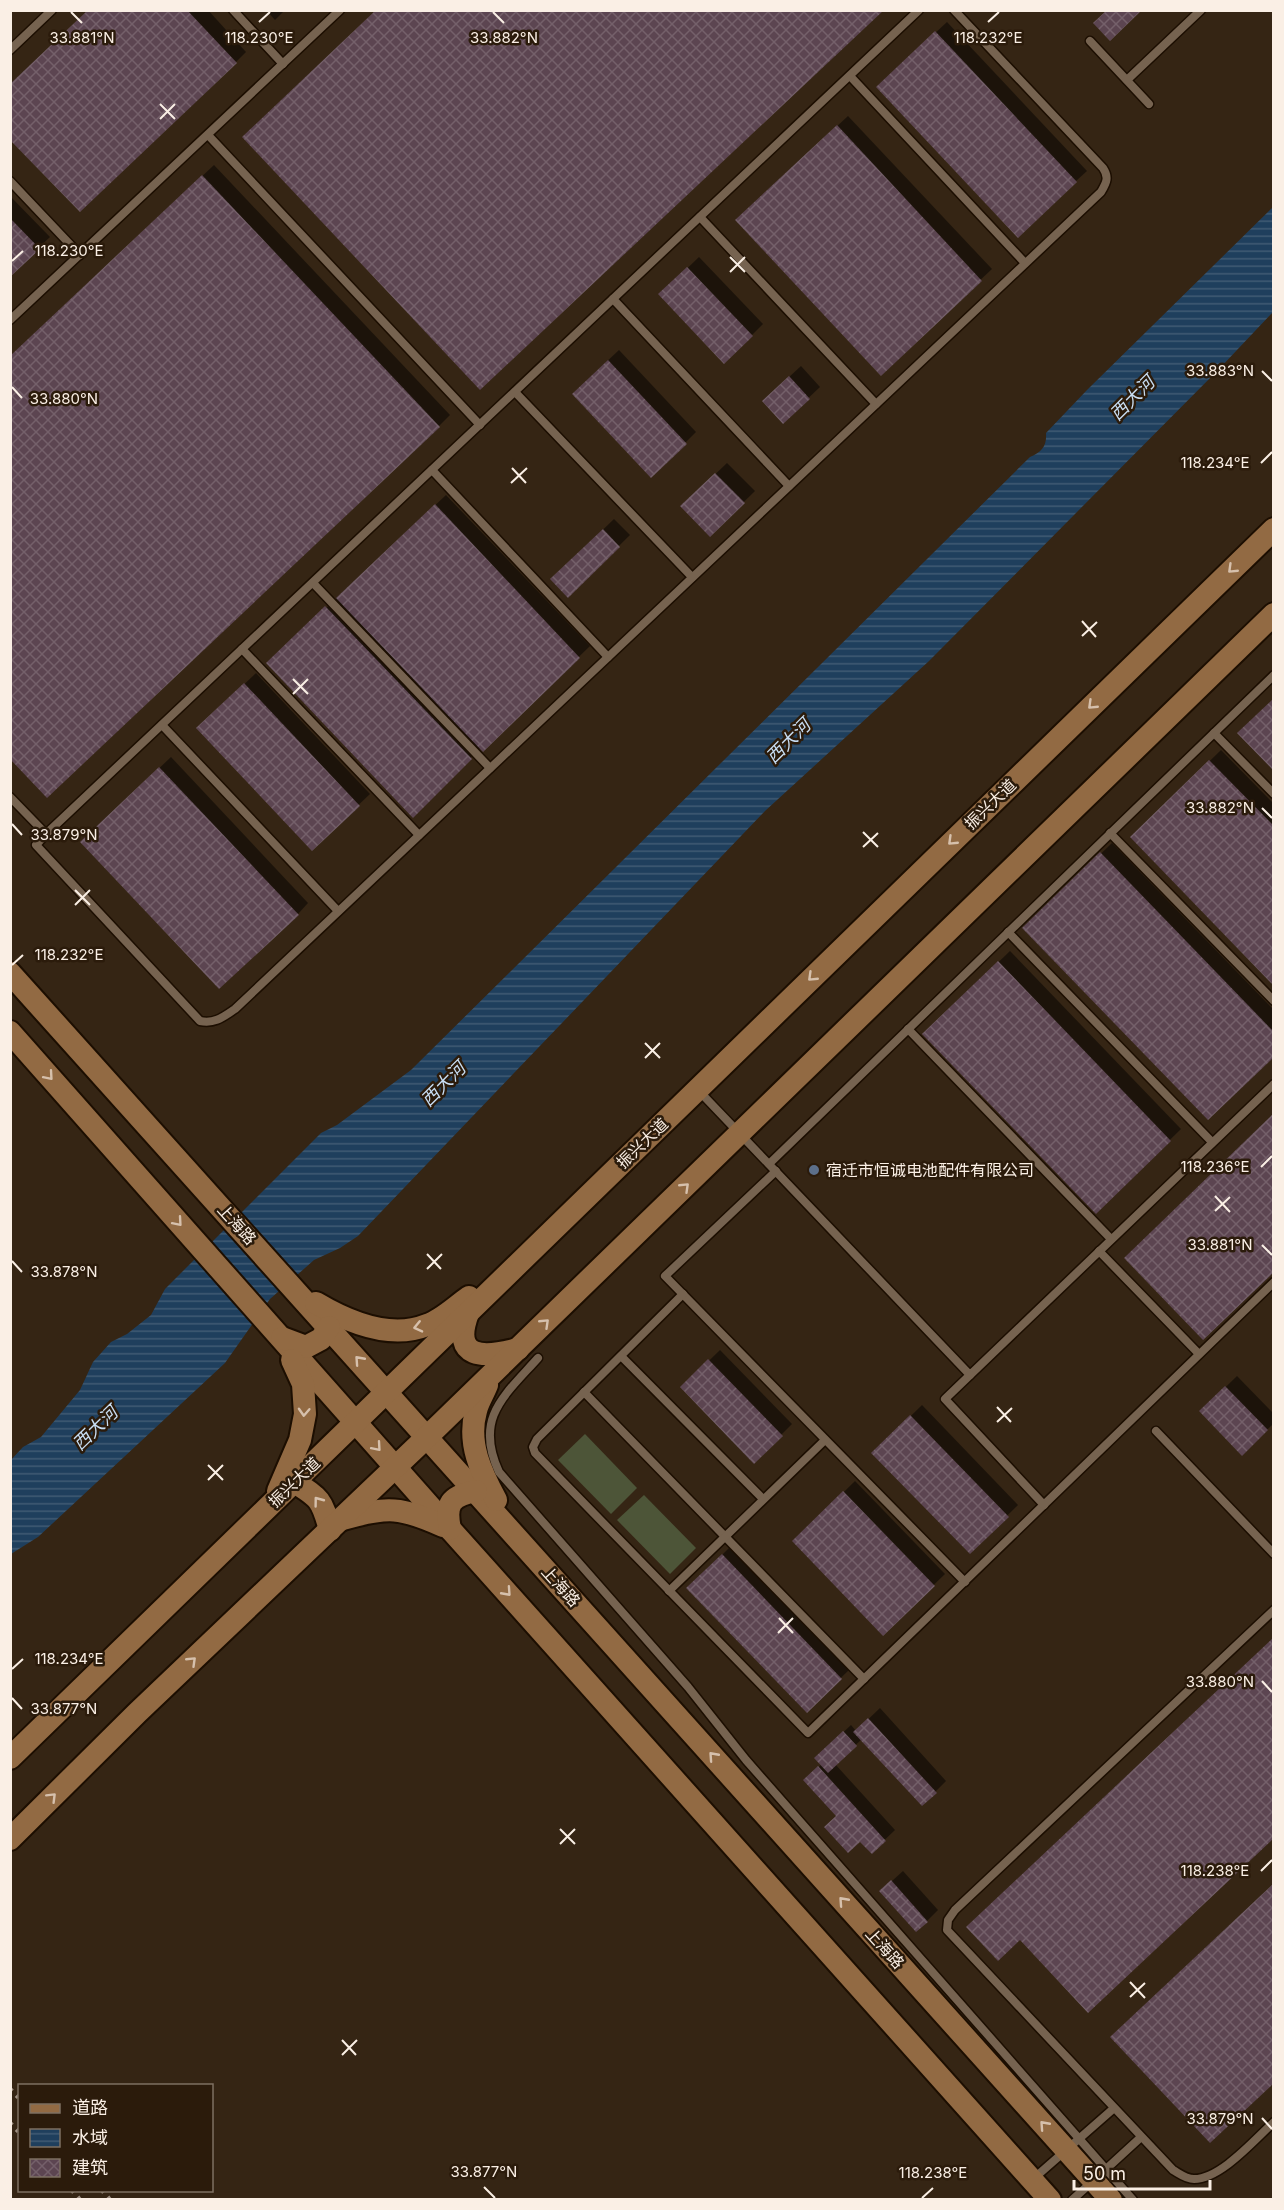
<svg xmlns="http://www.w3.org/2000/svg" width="1284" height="2210" font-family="Inter,'Noto Sans SC',sans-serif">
	<defs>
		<pattern id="water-rules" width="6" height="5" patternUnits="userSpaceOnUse" patternTransform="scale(1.5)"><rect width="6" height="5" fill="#1f3f5d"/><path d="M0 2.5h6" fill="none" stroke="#405b74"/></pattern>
		<pattern id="building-cross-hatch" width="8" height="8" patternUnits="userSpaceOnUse" patternTransform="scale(1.5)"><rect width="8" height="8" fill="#5c4551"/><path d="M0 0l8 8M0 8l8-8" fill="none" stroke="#74606a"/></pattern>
	</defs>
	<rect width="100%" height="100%" fill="#352514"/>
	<g fill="#4d5538">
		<polygon points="585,1434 637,1488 611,1514 558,1460"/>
		<polygon points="644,1495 696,1548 670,1574 617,1520"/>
	</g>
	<path fill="url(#water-rules)" d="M1273,207V312L1219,369L929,661L765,811L358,1236L340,1248L314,1260L270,1299L225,1363L38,1537L11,1554L10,1461L23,1447L41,1437L80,1390L93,1362L111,1342L127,1334L151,1315L165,1289L321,1133L337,1125L411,1070L1030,457C1042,452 1047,446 1046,433L1087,390Z"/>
	<g fill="#0007">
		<polygon points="89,10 208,10 246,52 236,62"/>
		<polygon points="266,10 285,10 275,20"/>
		<polygon points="947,22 1087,171 1076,181 889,76"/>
		<polygon points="848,116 992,269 881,373 748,209"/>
		<polygon points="214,165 450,415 439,426 10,357"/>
		<polygon points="10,196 50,237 10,275"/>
		<polygon points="699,257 763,324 752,335 671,284"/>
		<polygon points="619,350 696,432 685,443 584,383"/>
		<polygon points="801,366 820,387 783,422 775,390"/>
		<polygon points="727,463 755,491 710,535 682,506"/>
		<polygon points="446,495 590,646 483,750 481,747 413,816 268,663"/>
		<polygon points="614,519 630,535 568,596 552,579"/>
		<polygon points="256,673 370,794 312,849 209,718"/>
		<polygon points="1221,750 1274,804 1274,983 1132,837"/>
		<polygon points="171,757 308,903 298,914 93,831"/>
		<polygon points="1112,843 1274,1010 1274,1055 1024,928"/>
		<polygon points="1010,951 1181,1129 1096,1212 924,1034"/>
		<polygon points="720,1350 792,1424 754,1462 682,1387"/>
		<polygon points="1237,1376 1274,1414 1274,1423 1242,1454 1201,1411"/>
		<polygon points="922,1405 1018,1505 970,1552 873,1453"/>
		<polygon points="855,1481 945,1574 883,1634 794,1541"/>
		<polygon points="733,1544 852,1667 807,1711 689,1588"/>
		<polygon points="880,1708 946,1781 935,1792 862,1739 835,1764 895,1830 872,1852 805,1780 822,1764 816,1758 851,1725 856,1731"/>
		<polygon points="903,1871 938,1910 927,1921 881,1891"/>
	</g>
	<g fill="url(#building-cross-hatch)">
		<polygon points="88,10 187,10 237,63 80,212 10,140 10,84"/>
		<polygon points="376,10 884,10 480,390 242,137"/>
		<polygon points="1107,10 1142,10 1110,41 1093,23"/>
		<polygon points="935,31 1077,182 1018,238 876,87"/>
		<polygon points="837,125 982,281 881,376 735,220"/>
		<polygon points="202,175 440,427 47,798 10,759 10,356"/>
		<polygon points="10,218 40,249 10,277"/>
		<polygon points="687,267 753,336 724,364 658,294"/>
		<polygon points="608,360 687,444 651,478 572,394"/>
		<polygon points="789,376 810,399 783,424 762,401"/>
		<polygon points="715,473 745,503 710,537 680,506"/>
		<polygon points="435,504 580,658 483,752 336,598"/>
		<polygon points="603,529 620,547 568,598 550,579"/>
		<polygon points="325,606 472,759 413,818 266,663"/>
		<polygon points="244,683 360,806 312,851 196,728"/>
		<polygon points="1274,698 1274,771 1237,733"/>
		<polygon points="1209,760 1274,826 1274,986 1130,837"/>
		<polygon points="159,767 299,915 219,989 80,842"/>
		<polygon points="1100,852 1274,1032 1274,1057 1208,1120 1022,928"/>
		<polygon points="998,961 1171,1141 1096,1214 922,1034"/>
		<polygon points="1274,1113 1274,1272 1203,1340 1124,1258"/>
		<polygon points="708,1359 783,1436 754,1464 680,1387"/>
		<polygon points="1225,1386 1268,1430 1242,1456 1199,1411"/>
		<polygon points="910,1415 1009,1517 970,1554 871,1453"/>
		<polygon points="843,1491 935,1586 883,1636 792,1541"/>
		<polygon points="722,1554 842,1679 807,1713 686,1588"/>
		<polygon points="1274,1637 1274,1838 1088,2013 1020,1940 998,1961 966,1927"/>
		<polygon points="868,1718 937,1793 922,1806 853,1732"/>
		<polygon points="843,1731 857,1746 828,1773 814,1758"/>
		<polygon points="818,1766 886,1841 872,1854 860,1842 848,1853 824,1827 836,1816 803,1780"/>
		<polygon points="891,1880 928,1922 916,1932 879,1891"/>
		<polygon points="1274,1883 1274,2083 1210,2143 1110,2037"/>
	</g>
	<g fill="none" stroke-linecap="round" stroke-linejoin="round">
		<g stroke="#1c0e01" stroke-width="11">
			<g id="service">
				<polyline points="233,10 283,64"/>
				<polyline points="1090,41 1149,104"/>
				<polyline points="10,50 52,10"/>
				<polyline points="850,76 1025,263"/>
				<polyline points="1127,80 1201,10"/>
				<polyline points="208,135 480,425"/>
				<polyline points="10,181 80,255"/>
				<polyline points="700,217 876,404"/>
				<polyline points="613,299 789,486"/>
				<polyline points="10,320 340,10"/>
				<polyline points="515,392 692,577"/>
				<polyline points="432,470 608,657"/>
				<polyline points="313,583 490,768"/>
				<polyline points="242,649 419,835"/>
				<polyline points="162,725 338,911"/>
				<polyline points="1214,733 1274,794"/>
				<polyline points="10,797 46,834 919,10"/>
				<polyline points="1110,833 1274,1001"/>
				<path d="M46,834L36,845L200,1021C215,1024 223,1017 235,1009L1101,192C1107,182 1109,177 1103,168L954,10"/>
				<polyline points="1008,932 1212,1142"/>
				<polyline points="908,1029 1111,1239"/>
				<polyline points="699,1091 970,1375 1274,1084"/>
				<polyline points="769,1164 1274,675"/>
				<polyline points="776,1171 665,1276 965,1582"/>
				<polyline points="1099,1251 1199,1354"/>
				<polyline points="683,1294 537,1439 533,1447 535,1453 808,1733 1274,1282"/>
				<polyline points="621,1356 763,1499"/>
				<path d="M538,1358C504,1396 474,1418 499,1472L688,1687L746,1760L1133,2200"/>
				<polyline points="970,1375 945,1399 1044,1505"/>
				<polyline points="584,1392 864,1679"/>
				<polyline points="1156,1431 1274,1554"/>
				<polyline points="669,1591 825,1440"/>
				<path d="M1274,1610L955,1910L948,1920L947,1930L1173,2170C1180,2174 1186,2179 1194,2179C1221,2179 1255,2139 1274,2122"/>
				<polyline points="1104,2171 1140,2138"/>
				<polyline points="1032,2180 1113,2109"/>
				<polyline points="1072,2200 1092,2182"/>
			</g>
		</g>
		<g stroke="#1c0e01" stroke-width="26">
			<g id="secondary">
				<polyline points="10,973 1111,2200"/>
				<polyline points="10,1032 450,1529 1050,2200"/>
				<path d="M316,1303C348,1322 390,1340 427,1325C442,1320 456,1306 469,1297"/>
				<path d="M468,1313C451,1360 484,1358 518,1349"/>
				<polyline points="282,1338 306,1347 321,1339 329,1327"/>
				<path d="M487,1385C484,1393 478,1402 476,1411C467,1443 481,1472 496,1500"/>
				<path d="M294,1482C320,1498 322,1500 330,1530"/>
				<polyline points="278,1491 300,1440 305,1414 303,1384 292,1360"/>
				<path d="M343,1519C388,1506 401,1507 443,1526"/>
				<path d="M450,1529C445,1504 450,1496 476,1491"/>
				<polyline points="10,1758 1274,529"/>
				<polyline points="10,1839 137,1713 428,1436 1274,614"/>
			</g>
		</g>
		<use href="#service" stroke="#766350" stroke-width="8"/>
		<use href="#secondary" stroke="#926a43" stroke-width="22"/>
		<g stroke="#a19386" stroke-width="4.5" stroke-dasharray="3 6" stroke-linecap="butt">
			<polyline points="10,2089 20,2099"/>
			<polyline points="10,2123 20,2133"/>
			<polyline points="72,2190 80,2200"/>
			<polyline points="102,2190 110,2200"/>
		</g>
	</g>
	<defs><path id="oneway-chevron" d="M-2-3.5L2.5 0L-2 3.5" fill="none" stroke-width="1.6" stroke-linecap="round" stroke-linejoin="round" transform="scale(1.5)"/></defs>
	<g stroke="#d6c0ac">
		<use href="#oneway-chevron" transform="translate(1232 569) rotate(136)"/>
		<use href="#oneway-chevron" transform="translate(1092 705) rotate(136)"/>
		<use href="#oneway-chevron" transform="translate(952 841) rotate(136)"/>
		<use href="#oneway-chevron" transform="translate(812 977) rotate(136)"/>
		<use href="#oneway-chevron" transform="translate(49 1076) rotate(49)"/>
		<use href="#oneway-chevron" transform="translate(685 1187) rotate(-44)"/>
		<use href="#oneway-chevron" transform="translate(178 1222) rotate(49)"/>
		<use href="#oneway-chevron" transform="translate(545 1323) rotate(-44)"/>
		<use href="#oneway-chevron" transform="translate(418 1327) rotate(167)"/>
		<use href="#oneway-chevron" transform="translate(359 1360) rotate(-132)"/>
		<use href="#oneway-chevron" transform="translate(304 1412) rotate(93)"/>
		<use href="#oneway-chevron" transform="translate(377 1447) rotate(49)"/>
		<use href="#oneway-chevron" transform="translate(318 1501) rotate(-127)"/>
		<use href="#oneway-chevron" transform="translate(507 1592) rotate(48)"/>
		<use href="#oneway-chevron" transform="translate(192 1661) rotate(-44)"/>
		<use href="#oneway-chevron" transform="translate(713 1756) rotate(-132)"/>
		<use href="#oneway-chevron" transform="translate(52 1797) rotate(-45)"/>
		<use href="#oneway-chevron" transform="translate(843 1901) rotate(-132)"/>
		<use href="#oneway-chevron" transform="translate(1044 2125) rotate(-132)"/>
	</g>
	<path fill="none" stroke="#faefe5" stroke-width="2" d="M71,12L82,23M493,12L504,23M259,22L270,12M988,22L999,12M160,104L175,119M160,119L175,104M730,257L745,272M12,261L23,251M730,272L745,257M1262,371L1272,381M12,387L22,398M1261,463L1272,452M512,468L526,483M511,483L527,468M1082,621L1096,637M1082,636L1097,622M293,679L308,694M293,694L308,679M1262,808L1272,818M12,824L22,835M863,832L878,847M863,847L878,833M75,890L90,905M75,905L90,890M12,965L23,955M645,1043L660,1058M645,1058L660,1043M1261,1167L1272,1156M1215,1196L1230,1212M1215,1211L1230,1197M1262,1245L1272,1255M427,1254L441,1269M12,1261L22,1272M427,1269L442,1254M997,1407L1011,1422M997,1422L1012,1408M208,1465L223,1480M208,1480L223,1465M779,1618L793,1633M778,1633L793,1618M12,1669L23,1659M1262,1681L1272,1692M12,1698L22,1709M560,1829L575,1844M560,1844L575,1829M1261,1871L1272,1860M1130,1982L1145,1998M1130,1997L1145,1983M342,2040L356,2055M342,2055L357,2040M1262,2118L1272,2129M484,2187L495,2198M922,2198L933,2188"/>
	<circle fill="#5c6f8a" stroke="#2b1b0b" stroke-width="2" cx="814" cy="1170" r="6"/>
	<g text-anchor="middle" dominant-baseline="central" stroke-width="5" stroke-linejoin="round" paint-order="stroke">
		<g font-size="16" fill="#faefe5" stroke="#2b1b0b">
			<text transform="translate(990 804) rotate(-44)">振兴大道</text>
			<text transform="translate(642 1143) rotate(-44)">振兴大道</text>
			<text transform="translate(237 1224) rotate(48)">上海路</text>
			<text transform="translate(294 1482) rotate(-44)">振兴大道</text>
			<text transform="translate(561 1586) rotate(48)">上海路</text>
			<text transform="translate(885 1948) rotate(48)">上海路</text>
		</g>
		<g font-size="16" fill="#faefe5" stroke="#2b1b0b" text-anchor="start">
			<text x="826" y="1170">宿迁市恒诚电池配件有限公司</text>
		</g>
		<g font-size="18" font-style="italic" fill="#c8def4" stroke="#2b1b0b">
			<text transform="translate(1132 398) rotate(-45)">西大河</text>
			<text transform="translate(788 741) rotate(-45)">西大河</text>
			<text transform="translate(443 1084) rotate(-45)">西大河</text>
			<text transform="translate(95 1428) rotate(-44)">西大河</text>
		</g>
	</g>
	<g font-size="15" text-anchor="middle" fill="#faefe5" stroke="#2b1b0b" stroke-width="5" stroke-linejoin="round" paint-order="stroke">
		<text x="259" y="43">118.230°E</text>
		<text x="988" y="43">118.232°E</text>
		<text x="82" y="43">33.881°N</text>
		<text x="504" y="43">33.882°N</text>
		<text x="69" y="256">118.230°E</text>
		<text x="1220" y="376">33.883°N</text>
		<text x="64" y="404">33.880°N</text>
		<text x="1215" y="468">118.234°E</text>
		<text x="1220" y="813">33.882°N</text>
		<text x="64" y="840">33.879°N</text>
		<text x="69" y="960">118.232°E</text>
		<text x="1215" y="1172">118.236°E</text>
		<text x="1220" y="1250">33.881°N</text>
		<text x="64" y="1277">33.878°N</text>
		<text x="69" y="1664">118.234°E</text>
		<text x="1220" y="1687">33.880°N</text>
		<text x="64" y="1714">33.877°N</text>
		<text x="1215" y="1876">118.238°E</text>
		<text x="1220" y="2124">33.879°N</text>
		<text x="484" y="2177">33.877°N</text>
		<text x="933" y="2178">118.238°E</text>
	</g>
	<rect width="1284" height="2210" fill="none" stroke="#faefe5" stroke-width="24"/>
	<rect x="18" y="2084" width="195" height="108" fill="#2b1b0b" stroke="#7e7062" stroke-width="1.5"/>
	<rect x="30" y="2104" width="30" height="9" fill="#926a43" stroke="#7e7062" stroke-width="1.5"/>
	<text x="72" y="2114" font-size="18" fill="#faefe5">道路</text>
	<rect x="30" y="2129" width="30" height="18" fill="url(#water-rules)" stroke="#7e7062" stroke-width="1.5"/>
	<text x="72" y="2144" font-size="18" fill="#faefe5">水域</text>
	<rect x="30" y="2159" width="30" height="18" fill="url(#building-cross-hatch)" stroke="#7e7062" stroke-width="1.5"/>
	<text x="72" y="2174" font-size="18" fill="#faefe5">建筑</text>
	<path d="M1074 2180v9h136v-9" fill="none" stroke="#faefe5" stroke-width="3"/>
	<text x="1083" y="2180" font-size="18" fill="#faefe5" stroke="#2b1b0b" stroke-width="4.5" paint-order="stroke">50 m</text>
</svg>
